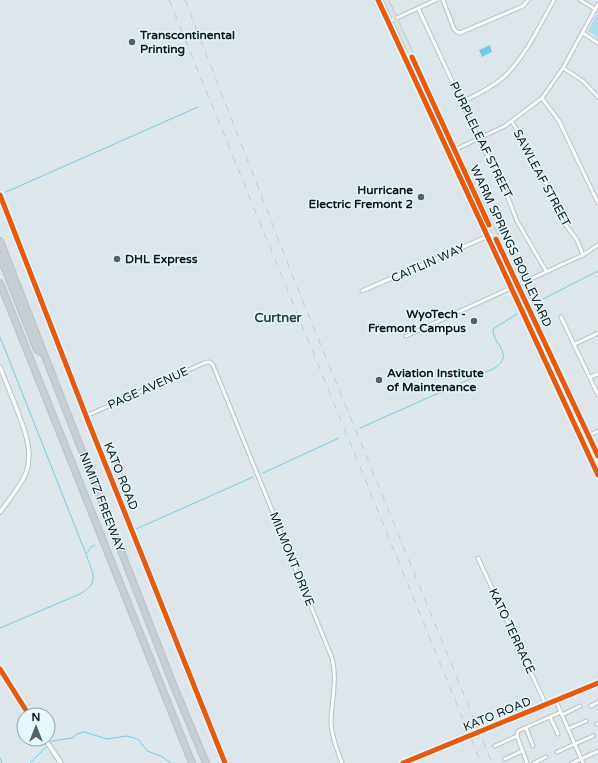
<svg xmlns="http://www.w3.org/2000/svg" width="598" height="763" font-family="'Varela Round',sans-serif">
	<rect width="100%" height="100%" fill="#dde7eb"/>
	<polygon fill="#b1dcea" points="598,12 598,38 588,31"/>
	<polygon fill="#74cce5" points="490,45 492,52 482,57 479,50"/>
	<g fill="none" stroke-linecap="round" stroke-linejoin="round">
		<g stroke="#74cce5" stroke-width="1">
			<polyline points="6,192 198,107"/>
			<polyline points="533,304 598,271"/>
			<path d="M0,337L86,554C92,573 101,582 80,594L0,628"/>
			<path d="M360,428L495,368C515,353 493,346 493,329L517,314"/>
			<polyline points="263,473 339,438"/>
			<polyline points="136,529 253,477"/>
			<polyline points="87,553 91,547 95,545"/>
			<polyline points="49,744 52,741 72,738 77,734 84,732 107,739 127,736 134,738 139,740 147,751 161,756 171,763"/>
			<polyline points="0,758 2,763"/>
			<polyline points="30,763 47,746"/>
		</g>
		<g stroke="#bac2c5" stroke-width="5">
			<g id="minor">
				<polyline points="443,0 454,29 457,32 460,33 523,6 528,0"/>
				<polyline points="580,0 595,9"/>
				<polyline points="418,8 479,139 485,152 496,167 517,221 546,271"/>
				<polyline points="388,22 436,0"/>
				<polyline points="583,33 598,43"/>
				<polyline points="563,68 583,81 598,97"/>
				<polyline points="542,98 559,121 598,203"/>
				<path d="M462,102C477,95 491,88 504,77C526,56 539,26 554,0"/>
				<polyline points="512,122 530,151 552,195 562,220 577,240 583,255"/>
				<polyline points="448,153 505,126 542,98 563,68 598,4"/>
				<polyline points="362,291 493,234"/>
				<polyline points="561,317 598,395"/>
				<polyline points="406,336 583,255 598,245"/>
				<polyline points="575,344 598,333"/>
				<polyline points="590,377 598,374"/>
				<path d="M86,416L204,363L210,362L213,365L332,658C338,680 331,701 331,724C332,738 337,750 342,763"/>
				<polyline points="582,439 598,431"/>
				<polyline points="478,558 546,705"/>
				<polyline points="556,701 583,763"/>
				<polyline points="591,706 598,702"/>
				<polyline points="562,715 580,706"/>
				<polyline points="550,717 558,734"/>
				<polyline points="597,724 598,724"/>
				<polyline points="526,728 533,746"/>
				<polyline points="568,729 586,721"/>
				<polyline points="495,746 517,736"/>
				<polyline points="557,752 593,736"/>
				<polyline points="505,759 522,751"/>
				<polyline points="527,763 517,736 518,731 561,712"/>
				<polyline points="534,763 546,757"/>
				<polyline points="572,763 598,751"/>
			</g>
		</g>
		<g stroke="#bac2c5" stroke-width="5.5">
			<g id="tertiary">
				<polyline points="0,195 90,426 225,763"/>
				<path d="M0,367C5,380 11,394 16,407C24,429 34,450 26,473C20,487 9,500 0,512"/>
				<polyline points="403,763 598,683"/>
			</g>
		</g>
		<g stroke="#bac2c5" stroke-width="6">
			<g id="secondary">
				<polyline points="0,669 29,715"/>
				<polyline points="45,739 61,763"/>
			</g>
		</g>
		<g stroke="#bfc3c6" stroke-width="6">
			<g id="primary">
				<polyline points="378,0 598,475"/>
				<polyline points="386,0 598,456"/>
				<polyline points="548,359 557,377 562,381"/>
			</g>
		</g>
		<g stroke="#bfc3c6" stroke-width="8">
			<g id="motorway">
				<polyline points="0,241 173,684 206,763"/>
				<polyline points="0,256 37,350 44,354"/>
				<polyline points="0,283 192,763"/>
			</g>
		</g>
		<use href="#minor" stroke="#fafbfc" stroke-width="3"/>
		<use href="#tertiary" stroke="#fafbfc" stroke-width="3.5"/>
		<use href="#secondary" stroke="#fafbfc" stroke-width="4"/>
		<use href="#primary" stroke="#dae1e3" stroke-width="4.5"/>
		<use href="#motorway" stroke="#c4d0d4" stroke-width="5.5"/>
		<g stroke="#c4c7c8" stroke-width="1" stroke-dasharray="7 7" stroke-linecap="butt">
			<polyline points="169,0 481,763"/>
			<polyline points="185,0 295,282 492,763"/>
		</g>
		<g stroke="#e4f8fe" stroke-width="8">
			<g id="cycleway">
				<polyline points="378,0 598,475"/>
				<polyline points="412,57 489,225"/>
				<polyline points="0,195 90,426 225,763"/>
				<polyline points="496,239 598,456"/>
				<polyline points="0,669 29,715"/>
				<polyline points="403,763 598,683"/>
			</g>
		</g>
		<use href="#cycleway" stroke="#e8590c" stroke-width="5"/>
	</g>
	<g fill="#586063" stroke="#e4f8fe" stroke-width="1.5">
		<circle cx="132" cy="42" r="4"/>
		<circle cx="421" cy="197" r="4"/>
		<circle cx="117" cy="259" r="4"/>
		<circle cx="474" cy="321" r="4"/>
		<circle cx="379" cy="380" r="4"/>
	</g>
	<g text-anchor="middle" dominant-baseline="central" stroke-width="3" stroke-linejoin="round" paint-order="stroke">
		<g font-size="12" font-weight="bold" fill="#11171a" stroke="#e4f8fe" text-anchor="start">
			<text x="140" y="35">Transcontinental<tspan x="140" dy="14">Printing</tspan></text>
			<text x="413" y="190" text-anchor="end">Hurricane<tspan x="413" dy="14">Electric Fremont 2</tspan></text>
			<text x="125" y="259">DHL Express</text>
			<text x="466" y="314" text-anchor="end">WyoTech -<tspan x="466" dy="14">Fremont Campus</tspan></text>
			<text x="387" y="373">Aviation Institute<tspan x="387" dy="14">of Maintenance</tspan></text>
		</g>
		<g font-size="12" fill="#11171a" stroke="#e4f8fe">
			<text transform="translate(481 140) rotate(64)">PURPLELEAF STREET</text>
			<text transform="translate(542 178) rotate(62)">SAWLEAF STREET</text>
			<text transform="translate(511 246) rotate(65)">WARM SPRINGS BOULEVARD</text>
			<text transform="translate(428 263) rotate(-24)">CAITLIN WAY</text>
			<text transform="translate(148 388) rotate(-24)">PAGE AVENUE</text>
			<text transform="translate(121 476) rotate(68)">KATO ROAD</text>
			<text transform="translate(102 502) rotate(69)">NIMITZ FREEWAY</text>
			<text transform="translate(292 559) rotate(68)">MILMONT DRIVE</text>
			<text transform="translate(512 631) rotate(65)">KATO TERRACE</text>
			<text transform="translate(497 714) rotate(-22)">KATO ROAD</text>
		</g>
		<g font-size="13" font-weight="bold" fill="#2f3f44" stroke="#e4f8fe">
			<text x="278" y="318">Curtner</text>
		</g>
	</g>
	<g transform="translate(36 727)"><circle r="19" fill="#e4f8fe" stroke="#909ea3"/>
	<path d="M0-3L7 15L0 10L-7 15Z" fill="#586063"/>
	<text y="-6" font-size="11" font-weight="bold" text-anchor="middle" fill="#11171a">N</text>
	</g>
</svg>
